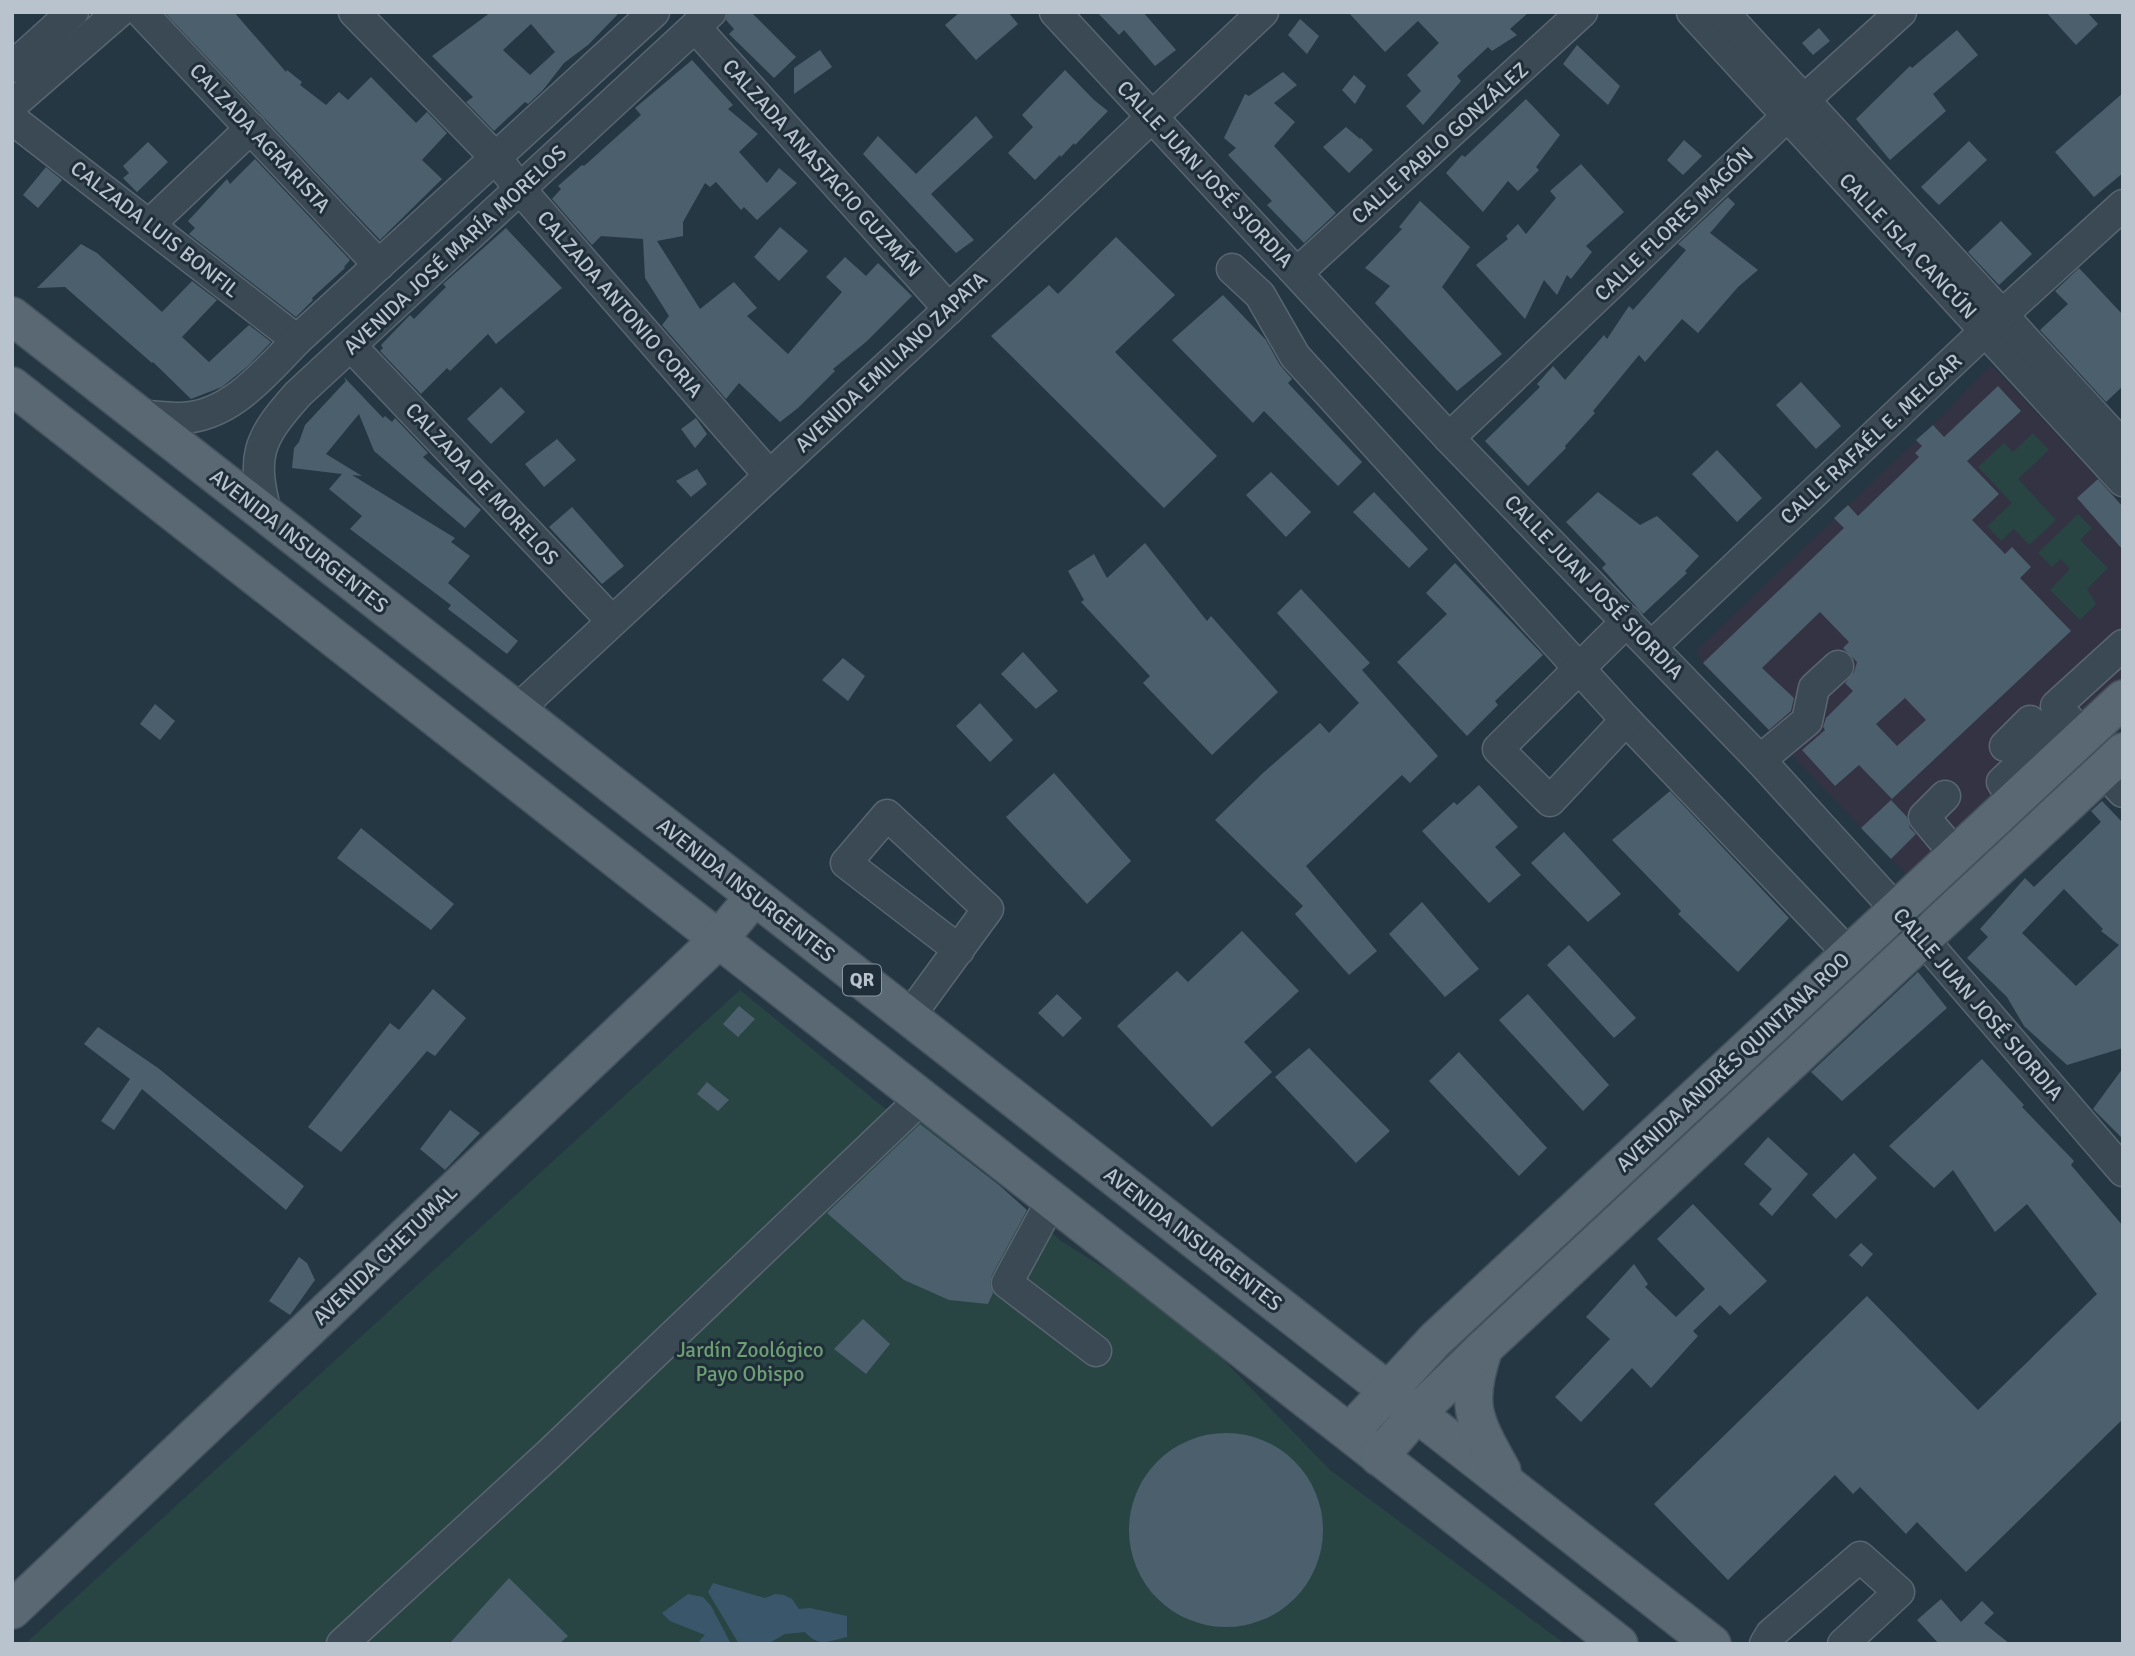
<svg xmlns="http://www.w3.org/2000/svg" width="2135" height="1656" font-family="Signika,sans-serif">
	<rect width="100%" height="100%" fill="#263744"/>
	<polygon fill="#334" points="1991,365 2123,505 2123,680 1911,879 1703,663 1696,651 1933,425"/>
	<g fill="#284544">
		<polygon points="2033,433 2049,450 2018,479 2056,520 2029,545 2014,529 2001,541 1987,526 2012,503 1978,467 2004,443 2013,452"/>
		<polygon points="2078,514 2092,528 2080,540 2108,568 2087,589 2096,604 2080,620 2050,590 2070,569 2061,559 2052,567 2038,553"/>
		<polygon points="740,990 910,1129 920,1119 1061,1241 1181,1316 1330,1470 1565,1644 25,1644"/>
	</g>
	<g fill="#39566b">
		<path d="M713,1583L765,1598L775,1594L784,1595L792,1599L799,1609L810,1608L847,1616V1637C829,1641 819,1648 805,1632L785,1634L771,1642L761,1644H739L708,1592Z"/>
		<polygon points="688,1594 703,1597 711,1606 731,1644 705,1644 699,1641 705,1635 670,1621 662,1613"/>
	</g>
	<g fill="#4c5f6c" fill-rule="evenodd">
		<polygon points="168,12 234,12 286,72 287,70 302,82 300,85 326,105 339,92 348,100 371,77 416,123 427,112 447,133 422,160 442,179 380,240 166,14"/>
		<path d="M491,12H620L588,45L564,63L543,90L528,104L525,102L494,131L466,102L473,97L432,56ZM531,24L555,52L530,75L503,50Z"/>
		<polygon points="728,12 751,12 796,57 774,78 729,34 734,29 726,20"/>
		<polygon points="960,12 1008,12 1018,24 976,60 945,25"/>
		<polygon points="1097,12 1143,12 1176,50 1155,66 1124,30 1119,35"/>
		<polygon points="1348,12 1529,12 1510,29 1517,35 1492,51 1488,47 1457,76 1461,81 1423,125 1406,106 1421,91 1407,75 1439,43 1418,21 1385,52"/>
		<polygon points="2046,12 2087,12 2098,24 2076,45"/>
		<polygon points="1300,19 1319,36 1307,54 1288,35"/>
		<polygon points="1819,28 1830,41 1813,55 1802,43"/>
		<polygon points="1957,30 1978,55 1933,94 1946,111 1890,160 1856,119 1910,66 1912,68"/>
		<polygon points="1577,45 1620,86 1608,105 1563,64"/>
		<polygon points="820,50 832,67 794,94 794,68"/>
		<polygon points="692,60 733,105 728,109 758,134 739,152 767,183 779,168 797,183 757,220 744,207 741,210 716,182 710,187 705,183 683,222 683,236 657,241 700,309 734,282 757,308 747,316 788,354 842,292 826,277 845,257 866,276 878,263 912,296 866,342 833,369 835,371 798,408 780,422 739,383 726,399 662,325 669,316 645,278 643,239 601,236 592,245 552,199 561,189 558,186 582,165 584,166 641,115 635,108"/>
		<polygon points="1065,70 1094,100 1108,111 1075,145 1074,143 1061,157 1060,155 1035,180 1008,153 1033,127 1022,115"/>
		<polygon points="1283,72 1297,85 1274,103 1295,122 1274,146 1336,213 1304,243 1267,205 1272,201 1228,155 1236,148 1224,138 1245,94 1249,96"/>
		<polygon points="1354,75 1366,86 1355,104 1342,90"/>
		<polygon points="2123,93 2123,173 2094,197 2055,152"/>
		<polygon points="1526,99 1560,135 1536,167 1539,170 1518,191 1508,181 1483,212 1446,173 1462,155 1465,157"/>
		<polygon points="976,116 993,137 931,194 974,240 956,253 863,154 878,136 916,174"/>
		<polygon points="1346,127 1360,139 1361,138 1373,150 1349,173 1323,147"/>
		<polygon points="1684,140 1702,156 1683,175 1667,160"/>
		<polygon points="1969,141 1987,160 1939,205 1921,187"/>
		<polygon points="148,142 168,162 137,192 123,178 129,173 123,166"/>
		<polygon points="255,159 350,260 344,267 345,268 312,298 313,300 296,317 189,234 195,228 188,221 227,179 230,184"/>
		<polygon points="1581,164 1624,212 1586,246 1592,252 1571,279 1567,275 1557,295 1544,280 1525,319 1476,265 1508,239 1506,236 1518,224 1526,234 1556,198 1550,191"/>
		<polygon points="46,167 62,180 38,208 23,195"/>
		<polygon points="1728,197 1735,204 1710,233 1758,270 1738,287 1698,333 1682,319 1645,362 1639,355 1593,411 1595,413 1565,446 1566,448 1528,486 1485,441 1540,387 1537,384 1553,366 1565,380 1604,335 1607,339 1629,306 1633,310 1686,250 1678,244"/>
		<polygon points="1420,201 1470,247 1442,287 1502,354 1457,391 1375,303 1390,286 1365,268 1402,229 1399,227"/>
		<polygon points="2001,221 2032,254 1999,285 1968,252"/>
		<polygon points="780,227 808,251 779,281 754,257"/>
		<polygon points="506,228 562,288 496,344 488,334 450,371 447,368 421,394 380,351 383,348 381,345 410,315 414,319 446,287 443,284"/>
		<polygon points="1116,237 1175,295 1115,352 1217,456 1164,508 991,336 1049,285 1058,294"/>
		<polygon points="81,244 97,253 162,312 192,281 217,300 182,337 209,362 249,325 271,342 248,366 222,387 191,399 153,362 152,363 65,287 37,288"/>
		<polygon points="2079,268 2123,315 2123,386 2106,402 2040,330 2068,304 2055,291"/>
		<polygon points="1223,295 1266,340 1280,365 1292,379 1288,383 1362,462 1338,486 1264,411 1253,423 1172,340"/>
		<polygon points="344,377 383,418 385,416 392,422 395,418 428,453 423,457 481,510 465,528 374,451 359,414 326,454 362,476 352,475 455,538 451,542 470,556 448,583 518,641 507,654 448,609 451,605 350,529 362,516 329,489 342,474 292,468 294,448 299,442 305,425 346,381"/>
		<polygon points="1801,382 1841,426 1816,449 1776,405"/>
		<path d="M1998,386L2021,411L1967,461L1999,494L1972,520L2005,554L2012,547L2031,567L2020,578L2071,631L1892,799L1859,765L1835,786L1802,750L1825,730L1823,727L1826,718L1853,691L1845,683L1854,672L1857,662L1843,648L1849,642L1820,612L1762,668L1794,698L1791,711L1769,730L1703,663L1844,528L1834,518L1848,505L1858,516L1919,457L1915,453L1922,446L1916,440L1933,425L1944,437ZM1905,698L1926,720L1897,746L1876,724Z"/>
		<polygon points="501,387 525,412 491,444 467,419"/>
		<polygon points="696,418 707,434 695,448 681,429"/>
		<polygon points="557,439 576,460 544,487 525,464"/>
		<polygon points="1717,450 1762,498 1737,522 1692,474"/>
		<polygon points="697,469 707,484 691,497 676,481"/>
		<polygon points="1271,472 1311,512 1286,537 1246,495"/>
		<polygon points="2098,479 2123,507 2123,550 2077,498"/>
		<polygon points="1374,492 1428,549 1409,568 1353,512"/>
		<polygon points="1598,492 1640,525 1657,516 1699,556 1685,571 1687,573 1643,614 1602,568 1606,564 1566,522"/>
		<polygon points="572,507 624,566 602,584 549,527"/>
		<polygon points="1145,543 1207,621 1211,616 1278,692 1212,755 1143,683 1150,676 1081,602 1084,600 1068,571 1094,554 1107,578"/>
		<polygon points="1455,563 1543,655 1495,701 1498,705 1467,736 1397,662 1447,614 1426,593"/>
		<polygon points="1301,589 1370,663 1362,670 1438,756 1410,783 1402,775 1306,866 1377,951 1349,975 1295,914 1303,906 1215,820 1263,773 1320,723 1329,733 1359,703 1277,613"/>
		<polygon points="1023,652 1058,691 1036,709 1001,674"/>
		<polygon points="843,658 865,676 848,701 822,680"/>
		<polygon points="980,703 1013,740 990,762 956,726"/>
		<polygon points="155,704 175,721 160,740 140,724"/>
		<polygon points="1054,773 1131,861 1087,904 1006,817"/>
		<polygon points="1479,785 1518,827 1495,847 1521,875 1489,903 1422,831 1454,802 1457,805"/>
		<polygon points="1670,791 1789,918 1738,972 1678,914 1681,911 1612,840"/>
		<polygon points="1891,800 1907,817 1910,828 1916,834 1891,859 1861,828"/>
		<path d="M2102,801L2123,823V1048L2067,1065L2024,1026L2007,997L1967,958L1988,937L1980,929L2025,878L2034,887L2101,822L2091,811ZM2064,889L2103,929L2101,931L2119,945L2076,986L2022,933Z"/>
		<polygon points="361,828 454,904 431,930 337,858"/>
		<polygon points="1564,832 1621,894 1588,922 1531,863"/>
		<polygon points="1422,902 1479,969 1445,997 1389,934"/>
		<polygon points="1242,931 1299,991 1244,1042 1272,1072 1212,1127 1117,1026 1177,971 1188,982"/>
		<polygon points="1569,945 1636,1018 1614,1038 1547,965"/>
		<polygon points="1918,972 1947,1008 1842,1101 1811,1072"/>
		<polygon points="433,989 466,1018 435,1056 427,1051 341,1152 308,1127 390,1023 399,1030"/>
		<polygon points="1057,994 1082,1018 1063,1037 1038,1013"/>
		<polygon points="1528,994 1609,1085 1583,1111 1499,1020"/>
		<polygon points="739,1006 755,1019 738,1037 723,1024"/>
		<polygon points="98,1027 158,1068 304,1186 286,1210 142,1089 114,1130 101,1121 130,1079 84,1044"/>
		<polygon points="1309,1048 1390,1131 1356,1163 1275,1077"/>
		<polygon points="1459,1052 1547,1148 1519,1176 1429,1081"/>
		<polygon points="1982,1059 2024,1105 2022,1107 2074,1161 2071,1165 2123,1226 2123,1419 1966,1572 1917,1522 1906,1534 1860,1487 1853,1494 1835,1475 1728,1580 1654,1504 1867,1296 1978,1410 2097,1294 2027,1204 1995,1232 1953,1170 1934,1188 1889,1146"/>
		<polygon points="2123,1068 2123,1139 2093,1109"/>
		<polygon points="707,1082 729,1100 718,1111 697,1094"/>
		<polygon points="450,1110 480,1133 445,1170 420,1149"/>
		<polygon points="920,1124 999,1185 1027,1210 992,1275 990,1283 993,1293 988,1304 949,1300 904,1280 827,1213"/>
		<polygon points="1768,1137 1808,1174 1772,1216 1759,1204 1772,1189 1744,1164"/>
		<polygon points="1854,1153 1877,1178 1836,1219 1812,1195"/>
		<polygon points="1693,1204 1767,1281 1730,1315 1720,1305 1693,1331 1698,1336 1651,1388 1632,1368 1581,1422 1555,1397 1610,1339 1586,1317 1634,1264 1648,1284 1645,1287 1676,1317 1705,1289 1657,1239"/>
		<polygon points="1861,1243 1873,1254 1862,1267 1849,1255"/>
		<polygon points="299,1257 307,1263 315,1280 290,1315 269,1301"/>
		<polygon points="863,1319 890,1344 866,1374 834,1349"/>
		<circle cx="1226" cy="1530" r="97"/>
		<polygon points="509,1578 568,1636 559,1644 449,1644"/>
		<polygon points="1941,1599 1961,1622 1982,1601 1994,1613 1984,1623 2010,1644 1939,1644 1917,1620"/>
	</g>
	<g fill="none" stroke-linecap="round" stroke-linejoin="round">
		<g stroke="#596671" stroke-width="33">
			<g id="minor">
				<polyline points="141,12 379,265"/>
				<polyline points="354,12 496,158 520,189 769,475"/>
				<polyline points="1055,12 1449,438 1760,760 1923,939 2123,1171"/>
				<polyline points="1692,12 2123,481"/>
				<polyline points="1723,12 2123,446"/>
				<polyline points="695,27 949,309"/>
				<polyline points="12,67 73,12"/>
				<polyline points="12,105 119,12"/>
				<polyline points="12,119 297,340"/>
				<polyline points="149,225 251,128"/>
				<polyline points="1232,269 1260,295 1295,356 1626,720 1849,954"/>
				<polyline points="1297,273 1582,12"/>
				<polyline points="351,346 612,621"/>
				<path d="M137,415C151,416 166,418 181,418C230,417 266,372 297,340L654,12"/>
				<polyline points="1449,438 1804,100 1901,12"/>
				<path d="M267,516C251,456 257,440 298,394L711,12"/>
				<polyline points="1652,646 2002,315 2123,205"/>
				<polyline points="516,711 949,309 1263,12"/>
				<polyline points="1626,720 1550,801 1498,749 1627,621"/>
				<polyline points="2084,736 2056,706 2123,645"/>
				<polyline points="2005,746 2030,721 2061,753"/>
				<polyline points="1760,760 1807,721 1814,688 1838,666"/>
				<polyline points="2103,771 2123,792"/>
				<polyline points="1945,796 1924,817 1956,855"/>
				<polyline points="2014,801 2002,782 2047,740"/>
				<polyline points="909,1017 988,909 887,815 846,863 959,950"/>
				<polyline points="1052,1200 1007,1283 1096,1351"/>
				<polyline points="342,1644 549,1454 921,1099"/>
				<polyline points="1765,1644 1771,1634 1860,1557 1899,1592 1843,1644"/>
			</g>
		</g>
		<g stroke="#44525d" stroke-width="40">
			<g id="major">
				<polyline points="12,316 1712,1644"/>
				<polyline points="12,386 1619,1644"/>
				<path d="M1484,1348C1464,1406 1474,1420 1502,1471"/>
				<polyline points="1350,1432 1435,1340 2123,699"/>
				<polyline points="1379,1457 1417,1413 1484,1348 2123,752"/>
				<polyline points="12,1610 718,940 754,897"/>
			</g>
		</g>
		<use href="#minor" stroke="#3b4954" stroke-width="30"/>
		<use href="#major" stroke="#596873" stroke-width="37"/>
	</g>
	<g text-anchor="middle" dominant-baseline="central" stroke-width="6" stroke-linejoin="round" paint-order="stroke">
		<rect fill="#1f2e39" stroke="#8a96a1" stroke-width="2" x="843" y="964.5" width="38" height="31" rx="5"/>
		<g font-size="19" font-weight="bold" fill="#b8c3cd">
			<text x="862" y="980">QR</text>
		</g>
		<g font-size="21" fill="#b8c3cd" stroke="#1f2e39">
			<text transform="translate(260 138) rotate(47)">CALZADA AGRARISTA</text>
			<text transform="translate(1440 143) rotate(-42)">CALLE PABLO GONZÁLEZ</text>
			<text transform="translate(822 168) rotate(48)">CALZADA ANASTACIO GUZMÁN</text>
			<text transform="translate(1205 174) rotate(47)">CALLE JUAN JOSÉ SIORDIA</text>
			<text transform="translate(1674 224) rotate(-44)">CALLE FLORES MAGÓN</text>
			<text transform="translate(155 229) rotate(38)">CALZADA LUIS BONFIL</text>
			<text transform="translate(1908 246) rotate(47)">CALLE ISLA CANCÚN</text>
			<text transform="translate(455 250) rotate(-43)">AVENIDA JOSÉ MARÍA MORELOS</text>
			<text transform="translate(620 304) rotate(49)">CALZADA ANTONIO CORIA</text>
			<text transform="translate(891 362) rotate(-43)">AVENIDA EMILIANO ZAPATA</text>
			<text transform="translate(1871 439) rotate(-43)">CALLE RAFAÉL E. MELGAR</text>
			<text transform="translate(482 484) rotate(47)">CALZADA DE MORELOS</text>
			<text transform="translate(299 541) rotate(38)">AVENIDA INSURGENTES</text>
			<text transform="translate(1594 587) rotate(46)">CALLE JUAN JOSÉ SIORDIA</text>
			<text transform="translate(746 890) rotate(38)">AVENIDA INSURGENTES</text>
			<text transform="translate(1978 1004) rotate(49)">CALLE JUAN JOSÉ SIORDIA</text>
			<text transform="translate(1733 1062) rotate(-43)">AVENIDA ANDRÉS QUINTANA ROO</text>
			<text transform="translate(1193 1239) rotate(38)">AVENIDA INSURGENTES</text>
			<text transform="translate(385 1255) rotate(-44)">AVENIDA CHETUMAL</text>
		</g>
		<g font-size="21" fill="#6e9f73" stroke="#1f2e39">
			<text x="750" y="1350">Jardín Zoológico<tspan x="750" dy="24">Payo Obispo</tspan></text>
		</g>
	</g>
	<rect width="2135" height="1656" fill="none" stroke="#b8c3cd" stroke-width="28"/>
</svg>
